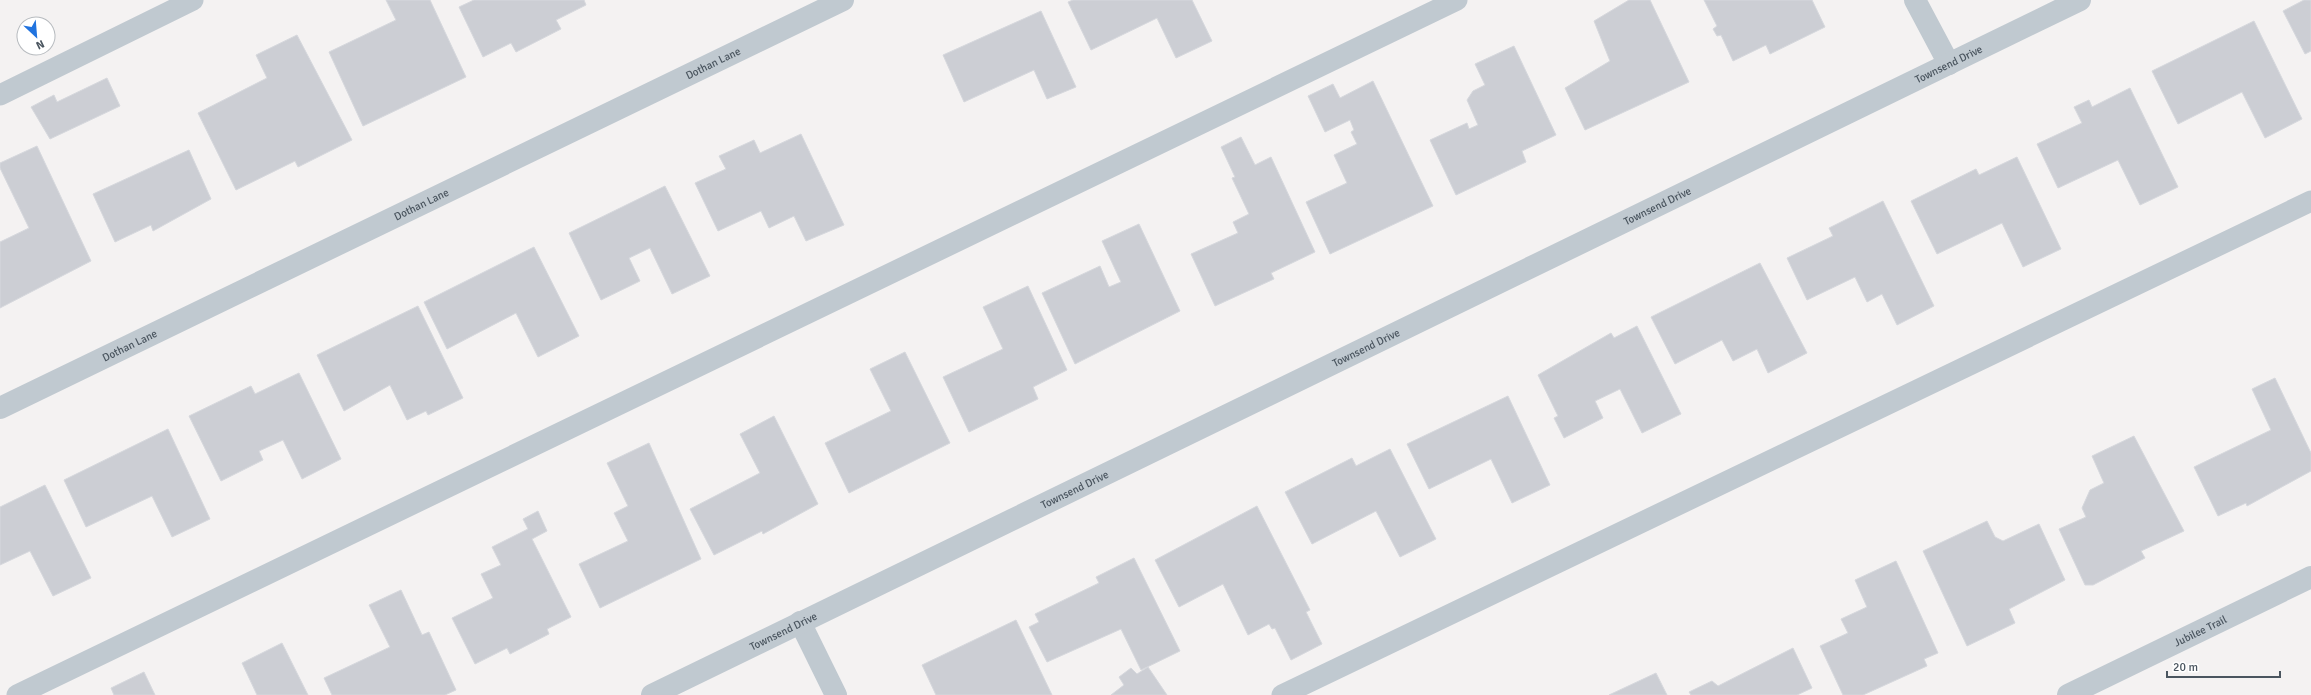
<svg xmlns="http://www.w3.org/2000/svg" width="2311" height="695" font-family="Signika,sans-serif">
	<rect width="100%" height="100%" fill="#f4f2f2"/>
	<g fill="#ccced4" stroke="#d6d8dd">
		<polygon points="386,0 430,0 466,77 363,126 329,52 396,20"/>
		<polygon points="474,0 584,0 586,5 556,20 561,29 516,52 511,43 483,57 459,7"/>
		<polygon points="1073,0 1192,0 1212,41 1176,58 1157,18 1091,50 1068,2"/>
		<polygon points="1629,0 1650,0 1689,82 1585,130 1565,88 1610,61 1594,21"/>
		<polygon points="1704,0 1812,0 1825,27 1770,54 1766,45 1733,61 1721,35 1717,36 1713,29 1717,26"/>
		<polygon points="2304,0 2311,0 2311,51 2305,54 2283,11"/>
		<polygon points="1041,11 1076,87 1047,99 1034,70 964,102 943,55"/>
		<polygon points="2254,21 2302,119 2265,138 2242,92 2178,124 2152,71"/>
		<polygon points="297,35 352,140 298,167 295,161 236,190 198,113 267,78 256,55"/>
		<polygon points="1514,46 1556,135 1522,151 1526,162 1456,195 1430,140 1467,123 1469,129 1478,125 1467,100 1473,91 1485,85 1475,64"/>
		<polygon points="107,78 120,106 50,139 31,107 54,95 57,102"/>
		<polygon points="1373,81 1433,206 1330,254 1306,202 1347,183 1334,155 1357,144 1351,132 1354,130 1350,120 1325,132 1308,96 1333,84 1340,98"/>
		<polygon points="2130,88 2178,187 2140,205 2118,160 2058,188 2037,144 2082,123 2074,107 2089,100 2092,107"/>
		<polygon points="801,134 844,225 806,241 794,216 769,228 761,211 718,231 695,183 726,169 719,156 754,140 760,153"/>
		<polygon points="1241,137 1255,165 1271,157 1315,252 1271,273 1274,279 1215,306 1191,254 1238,233 1233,222 1249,214 1232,178 1235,177 1221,147"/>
		<polygon points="37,146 91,261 0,308 0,242 29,228 0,168 0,163"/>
		<polygon points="189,150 211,199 153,231 151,225 115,242 93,194"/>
		<polygon points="2017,157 2061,249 2023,267 2002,223 1937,254 1911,201 1976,169 1979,175"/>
		<polygon points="665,186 710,276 672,294 650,248 629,258 640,281 601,300 569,233"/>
		<polygon points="1883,201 1934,306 1897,325 1882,294 1867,302 1855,277 1807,300 1787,258 1833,236 1829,228"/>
		<polygon points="1139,224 1180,311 1075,364 1042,293 1100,266 1109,287 1121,282 1102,241"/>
		<polygon points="534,247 579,336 538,357 516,313 447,349 424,302"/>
		<polygon points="1760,263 1807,353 1768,373 1757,349 1733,361 1722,340 1675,364 1651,317"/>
		<polygon points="1028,286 1067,370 1033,387 1038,399 969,432 943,377 1003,349 983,307"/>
		<polygon points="418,306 463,398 428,415 426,411 407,420 390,385 344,411 317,355"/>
		<polygon points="1637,326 1681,414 1642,433 1620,389 1595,401 1603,418 1564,438 1554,418 1558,416 1538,375 1611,333 1614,338"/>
		<polygon points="905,352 950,443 849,493 825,443 891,411 870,369"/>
		<polygon points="299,373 341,459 302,479 283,440 259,451 263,460 221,481 189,416 251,386 255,394"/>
		<polygon points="2275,378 2311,453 2311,471 2247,506 2246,503 2218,516 2194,467 2271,430 2252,389"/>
		<polygon points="1508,396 1550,485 1512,503 1491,459 1429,489 1407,444"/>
		<polygon points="774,416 818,504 763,534 762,531 714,555 690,509 760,473 740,434"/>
		<polygon points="168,429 210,519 172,537 152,496 86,527 64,480"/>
		<polygon points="2134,436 2184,531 2141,551 2145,558 2093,585 2085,585 2059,529 2086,517 2082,508 2090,490 2104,483 2092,456"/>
		<polygon points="649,443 701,559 600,608 579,564 628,541 614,513 628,506 607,463"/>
		<polygon points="1390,449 1436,539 1400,557 1376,511 1312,544 1285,492 1352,458 1356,466"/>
		<polygon points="45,485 91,578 53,596 30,551 0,565 0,507"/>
		<polygon points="1257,506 1310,610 1306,612 1322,644 1291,660 1275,628 1272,629 1269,624 1248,635 1223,584 1179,607 1155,560"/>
		<polygon points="538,511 547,531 532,539 571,617 547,629 549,634 510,654 507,648 475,664 452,618 493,598 481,574 501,565 492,547 528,529 523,519"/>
		<polygon points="1987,521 1995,537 2003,541 2039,524 2065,580 2009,609 2015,623 1967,646 1923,551"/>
		<polygon points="1134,558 1180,651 1141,670 1121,629 1047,662 1029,627 1039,622 1035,614 1099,583 1096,577"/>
		<polygon points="1896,561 1938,653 1924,659 1927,666 1863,695 1843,695 1820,646 1848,633 1841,619 1867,607 1855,580"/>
		<polygon points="401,590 422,635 429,632 456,690 445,695 332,695 324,678 390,647 369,605"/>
		<polygon points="1016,620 1052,695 936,695 922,665"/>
		<polygon points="282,643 308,695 257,695 242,663"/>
		<polygon points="1793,648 1812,688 1797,695 1691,695 1689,692 1712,681 1718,686"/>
		<polygon points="1148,667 1167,695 1111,695 1124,685 1119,677 1131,668 1137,674"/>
		<polygon points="144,672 155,695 114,695 111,688"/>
		<polygon points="1656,673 1667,695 1609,695"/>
	</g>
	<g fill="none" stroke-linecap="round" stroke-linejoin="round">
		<g stroke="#c0c9d0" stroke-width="21">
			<polyline points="0,95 193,0"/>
			<polyline points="17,695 1457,0"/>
			<polyline points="1282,695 2311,201"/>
		</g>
		<g stroke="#c0c9d0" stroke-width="22">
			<polyline points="1915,0 1949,64"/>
			<path id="s1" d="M0,408L843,0"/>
			<polyline points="800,622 836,695"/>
			<path id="s2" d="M652,695L2080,0"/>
			<path id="s3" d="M2068,695L2311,577"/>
		</g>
	</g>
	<g text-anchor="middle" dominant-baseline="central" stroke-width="3" stroke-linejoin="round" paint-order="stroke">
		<g font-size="11" fill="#4a555f" stroke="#fff">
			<text stroke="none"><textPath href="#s1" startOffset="792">Dothan Lane</textPath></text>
			<text stroke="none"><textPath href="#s2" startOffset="1442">Townsend Drive</textPath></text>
			<text stroke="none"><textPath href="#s1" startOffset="468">Dothan Lane</textPath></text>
			<text stroke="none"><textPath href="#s2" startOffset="1118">Townsend Drive</textPath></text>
			<text stroke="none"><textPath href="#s1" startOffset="144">Dothan Lane</textPath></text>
			<text stroke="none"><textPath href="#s2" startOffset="794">Townsend Drive</textPath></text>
			<text stroke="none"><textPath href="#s2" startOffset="470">Townsend Drive</textPath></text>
			<text stroke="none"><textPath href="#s2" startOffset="146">Townsend Drive</textPath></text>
			<text stroke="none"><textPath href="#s3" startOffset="147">Jubilee Trail</textPath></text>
		</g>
	</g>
	<g transform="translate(36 36) rotate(154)"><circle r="19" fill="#ffffff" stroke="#b7bbbf"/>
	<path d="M0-3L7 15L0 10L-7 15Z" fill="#2173df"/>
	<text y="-6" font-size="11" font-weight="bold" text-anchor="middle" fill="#4a555f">N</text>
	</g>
	<path d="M2167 671v6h113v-6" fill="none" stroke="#4a555f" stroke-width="2"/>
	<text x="2173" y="671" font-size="12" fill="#4a555f" stroke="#ffffff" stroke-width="3" paint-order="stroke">20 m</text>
</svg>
